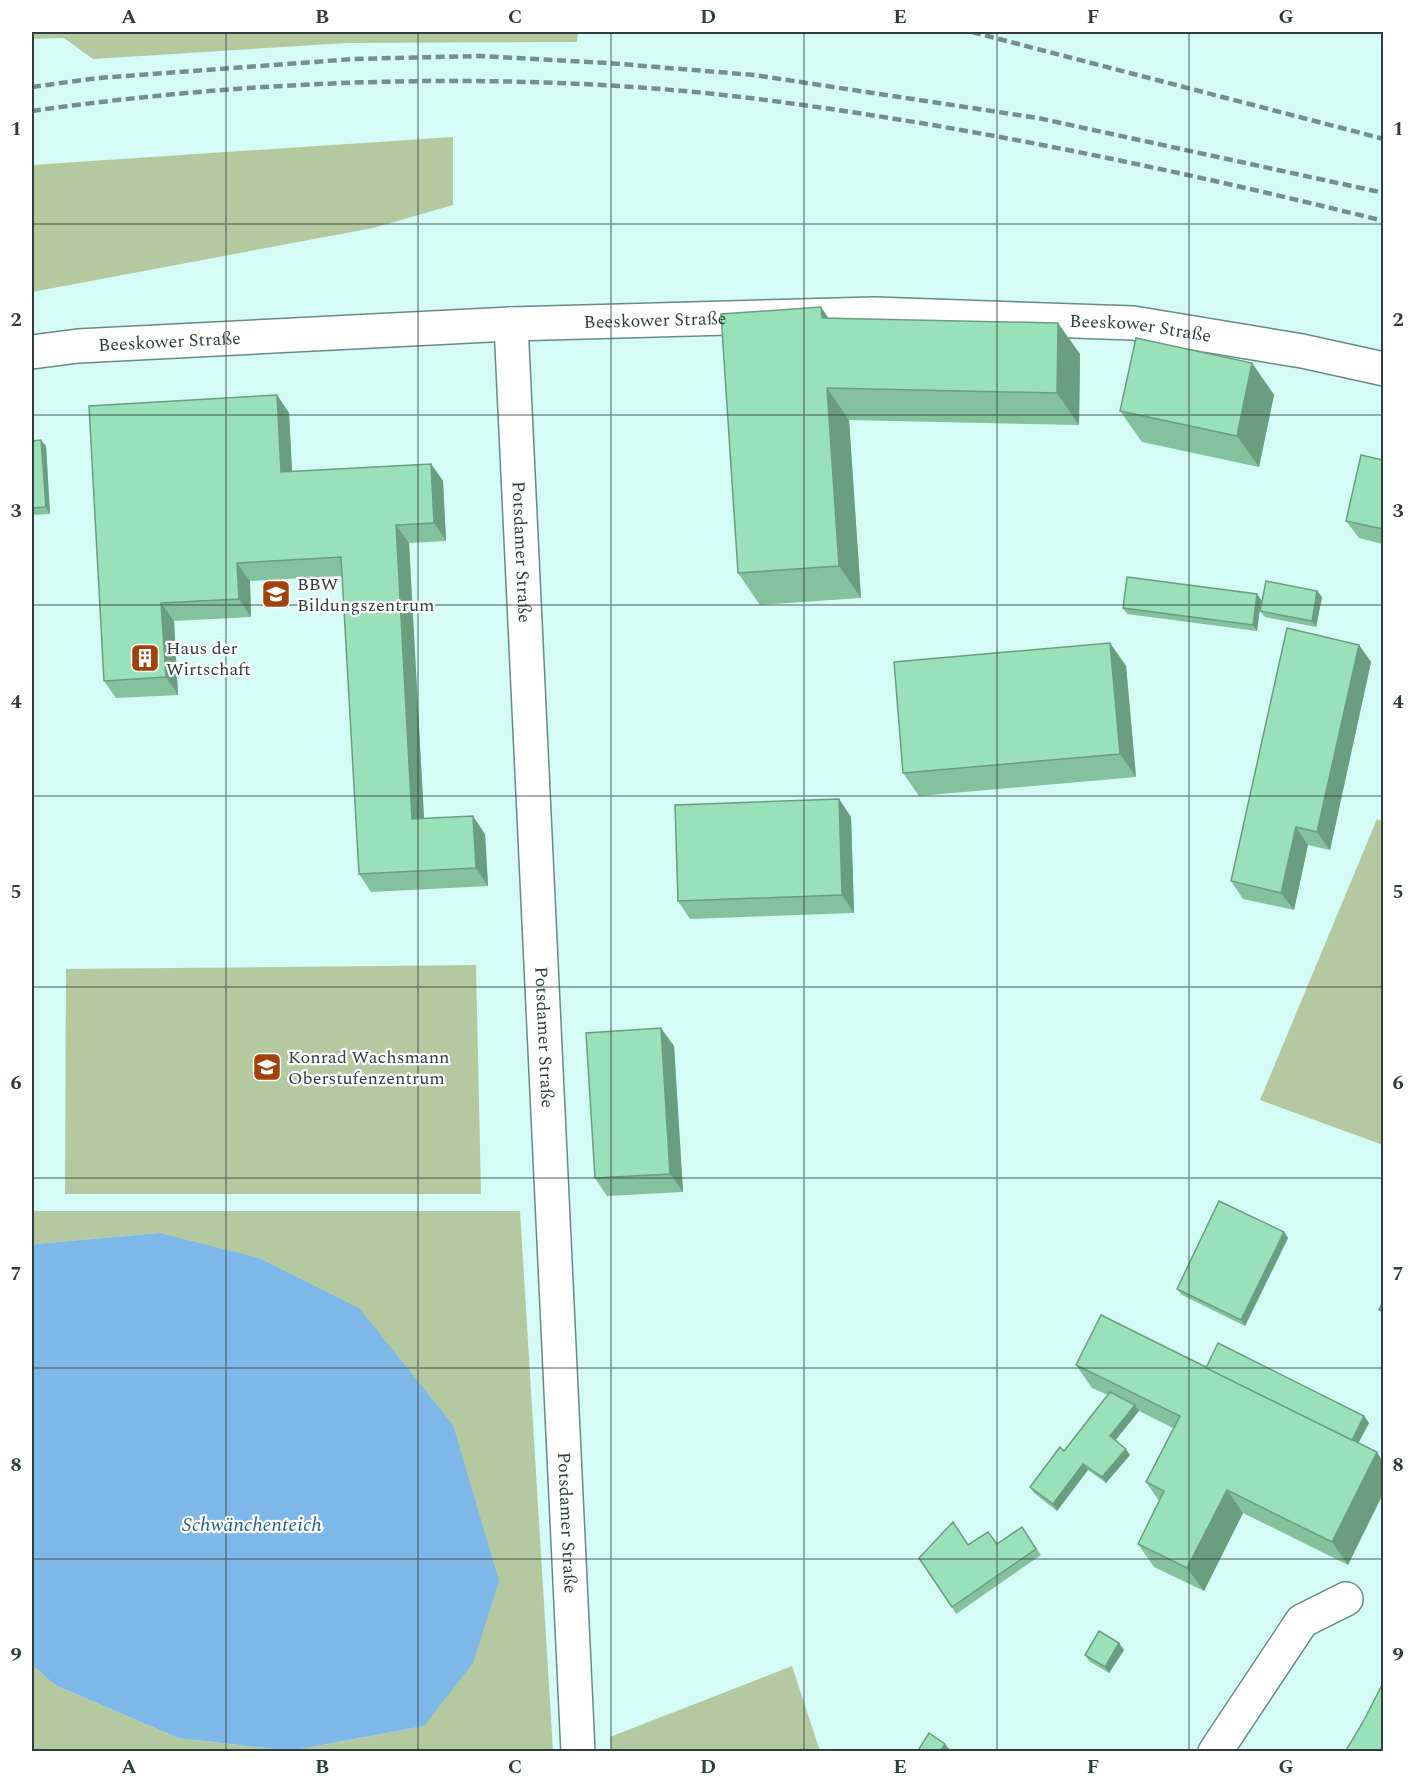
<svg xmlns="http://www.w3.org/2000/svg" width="1415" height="1783" font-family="Spectral,serif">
	<rect width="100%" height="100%" fill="#d4fbf6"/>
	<g fill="#b4c99f">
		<polygon points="32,32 578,32 577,42 347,43 93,59 64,38 32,39"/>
		<polygon points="453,137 453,205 373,228 32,292 32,165"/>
		<polygon points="1377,819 1384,822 1383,1145 1260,1100"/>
		<polygon points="476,965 481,1194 65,1194 66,969"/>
		<polygon points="32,1211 520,1211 553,1751 32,1751 32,1665 55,1685 178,1738 290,1751 424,1726 159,1233 36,1244 32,1249"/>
		<polygon points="792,1666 820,1751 611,1751 610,1737"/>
	</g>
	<polygon fill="#7eb8e8" points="159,1233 259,1258 359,1308 453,1425 499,1581 473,1663 424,1726 290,1751 178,1738 55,1685 32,1665 32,1249 36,1244"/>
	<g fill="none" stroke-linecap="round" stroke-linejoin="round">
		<g stroke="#678a86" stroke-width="36">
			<g id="minor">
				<path id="s1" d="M511,324L578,1752"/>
				<path id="s2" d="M32,352L78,346L511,324L874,314L1133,323L1302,351L1384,369"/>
				<polyline points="1215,1752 1302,1621 1346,1599"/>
			</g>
		</g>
		<use href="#minor" stroke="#fff" stroke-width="33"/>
		<g stroke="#768f8d" stroke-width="4.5" stroke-dasharray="9 4.5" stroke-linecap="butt">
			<polyline points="972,32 1384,139"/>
			<polyline points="32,87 98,78 353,59 480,56 608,63 754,75 1038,118 1384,193"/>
			<path d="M32,111C262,78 519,70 750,98C964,125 1174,169 1384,221"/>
		</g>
	</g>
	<g fill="#84c29e">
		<polygon points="829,318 1080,354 1079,425 849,420 861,598 760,605 738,573"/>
		<polygon points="1252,363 1274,395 1259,467 1142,442 1120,411"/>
		<polygon points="277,395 289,413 292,471 431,464 443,481 446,541 409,543 424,819 485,834 488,886 371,892 359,874 343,576 250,581 251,617 174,621 178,695 116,698 104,681"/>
		<polygon points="32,441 46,446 50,514 32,515"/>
		<polygon points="1383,460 1383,544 1359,538 1346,521"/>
		<polygon points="1317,591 1322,597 1316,627 1265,617 1260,611"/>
		<polygon points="1257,594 1261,600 1257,631 1127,614 1123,608"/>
		<polygon points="1110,643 1126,666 1136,777 919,796 903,773"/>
		<polygon points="1359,645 1371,662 1330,850 1308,845 1294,910 1243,899 1231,881"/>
		<polygon points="839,799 851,817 854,913 690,919 678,901"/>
		<polygon points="674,1046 683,1192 607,1196 595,1178"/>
		<polygon points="1284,1232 1288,1238 1245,1326 1182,1295 1177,1289"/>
		<polygon points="1076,1365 1206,1368 1364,1416 1369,1423 1358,1443 1348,1565 1243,1513 1204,1591 1154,1567 1138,1544 1159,1501 1146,1482 1173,1428 1139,1411 1115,1440 1130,1455 1106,1483 1088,1470 1057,1511 1034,1493 1030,1487 1064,1451 1108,1395 1092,1388"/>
		<polygon points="1022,1527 1041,1555 956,1614 952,1607 968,1545 997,1544"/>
		<polygon points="1119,1643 1124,1650 1109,1673 1089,1661 1085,1655"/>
	</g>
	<g fill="#6b9e81">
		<polygon points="821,307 843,339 822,318"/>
		<polygon points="1058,323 1080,354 1079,425 1057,393"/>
		<polygon points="1252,363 1274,395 1259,467 1237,436"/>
		<polygon points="827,388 849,420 861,598 839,566"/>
		<polygon points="277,395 289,413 293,489 281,472"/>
		<polygon points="41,440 46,446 50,514 46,507"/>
		<polygon points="431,464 443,481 446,541 434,523"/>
		<polygon points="396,525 409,543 425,837 412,819"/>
		<polygon points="237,563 250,581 251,617 239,599"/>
		<polygon points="1317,591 1322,597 1316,627 1312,621"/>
		<polygon points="1257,594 1261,600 1257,631 1253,625"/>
		<polygon points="161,603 174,621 178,695 166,677"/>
		<polygon points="1110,643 1126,666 1136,777 1120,754"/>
		<polygon points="1359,645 1371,662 1330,850 1317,832"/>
		<polygon points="839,799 851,817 854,913 842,895"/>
		<polygon points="473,816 485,834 488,886 476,868"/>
		<polygon points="1296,827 1308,845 1294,910 1281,893"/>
		<polygon points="661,1028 674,1046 683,1192 670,1174"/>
		<polygon points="1284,1232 1288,1238 1245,1326 1241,1320"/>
		<polygon points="1135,1405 1139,1411 1114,1442 1110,1436"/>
		<polygon points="1364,1416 1369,1423 1352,1455 1348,1449"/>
		<polygon points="1126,1449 1130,1455 1106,1483 1102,1477"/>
		<polygon points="1377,1452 1383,1462 1383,1494 1348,1565 1332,1542"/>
		<polygon points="1083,1464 1088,1470 1057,1511 1053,1504"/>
		<polygon points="1227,1490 1243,1513 1204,1591 1187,1568"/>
		<polygon points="1119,1643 1124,1650 1109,1673 1105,1667"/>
		<polygon points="945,1744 950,1750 948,1752 940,1752"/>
	</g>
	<g fill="#99e1b8" stroke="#6b9e81" stroke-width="1.5">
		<polygon points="821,307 822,318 1058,323 1057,393 827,388 839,566 738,573 721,314"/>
		<polygon points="1136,338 1252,363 1237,436 1120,411"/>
		<polygon points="277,395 281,472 431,464 434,523 396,525 412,819 473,816 476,868 359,874 341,557 237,563 239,599 161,603 166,677 104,681 89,406"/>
		<polygon points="41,440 46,507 32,508 32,441"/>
		<polygon points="1361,455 1383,460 1383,529 1346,521"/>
		<polygon points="1127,577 1257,594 1253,625 1123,608"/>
		<polygon points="1266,581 1317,591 1312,621 1260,611"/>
		<polygon points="1287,628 1359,645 1317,832 1296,827 1281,893 1231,881"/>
		<polygon points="1110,643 1120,754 903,773 894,662"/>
		<polygon points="839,799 842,895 678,901 675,805"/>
		<polygon points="661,1028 670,1174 595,1178 586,1033"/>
		<polygon points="1219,1201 1284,1232 1241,1320 1177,1289"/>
		<polygon points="1383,1301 1383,1312 1379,1310"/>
		<polygon points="1101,1315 1377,1452 1332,1542 1227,1490 1187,1568 1138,1544 1164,1491 1146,1482 1180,1416 1076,1365"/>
		<polygon points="1218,1343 1364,1416 1352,1440 1206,1368"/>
		<polygon points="1110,1392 1135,1405 1110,1436 1126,1449 1102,1477 1083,1464 1053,1504 1030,1487 1060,1447 1064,1451"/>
		<polygon points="953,1522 968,1545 988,1532 997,1544 1022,1527 1036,1549 952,1607 919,1558"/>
		<polygon points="1099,1631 1119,1643 1105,1667 1085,1655"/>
		<polygon points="1383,1683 1383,1752 1345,1752 1363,1722"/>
		<polygon points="929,1733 945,1744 940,1752 917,1752"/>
	</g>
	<path fill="none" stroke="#2f3e3d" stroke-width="1.5" stroke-opacity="0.55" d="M226,32V1752M418,32V1752M611,32V1752M804,32V1752M997,32V1752M1189,32V1752M32,224H1384M32,415H1384M32,605H1384M32,796H1384M32,987H1384M32,1178H1384M32,1368H1384M32,1559H1384"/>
	<defs>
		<g id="school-square" transform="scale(1.5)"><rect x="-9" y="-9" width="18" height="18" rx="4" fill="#a44108" stroke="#fff"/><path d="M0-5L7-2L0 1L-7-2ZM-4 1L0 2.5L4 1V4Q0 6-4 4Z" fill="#fff"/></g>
		<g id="building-square" transform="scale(1.5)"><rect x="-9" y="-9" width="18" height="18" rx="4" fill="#a44108" stroke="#fff"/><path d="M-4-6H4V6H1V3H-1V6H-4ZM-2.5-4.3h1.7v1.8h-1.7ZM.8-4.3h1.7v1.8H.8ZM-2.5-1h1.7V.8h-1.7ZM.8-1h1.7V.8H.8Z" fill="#fff"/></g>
	</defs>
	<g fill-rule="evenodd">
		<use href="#school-square" x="276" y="594"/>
		<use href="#building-square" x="145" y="658"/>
		<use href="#school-square" x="267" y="1067"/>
	</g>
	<g text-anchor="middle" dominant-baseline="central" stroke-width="4.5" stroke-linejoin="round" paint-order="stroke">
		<g font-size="18" fill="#2f3e3d" stroke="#fff">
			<text stroke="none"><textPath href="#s2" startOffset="624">Beeskower Straße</textPath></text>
			<text stroke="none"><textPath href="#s2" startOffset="1110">Beeskower Straße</textPath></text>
			<text stroke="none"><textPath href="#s2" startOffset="138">Beeskower Straße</textPath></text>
			<text stroke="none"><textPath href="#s1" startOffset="228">Potsdamer Straße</textPath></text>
			<text stroke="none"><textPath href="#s1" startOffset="714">Potsdamer Straße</textPath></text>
			<text stroke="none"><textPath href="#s1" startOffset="1200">Potsdamer Straße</textPath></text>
		</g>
		<g font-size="18" fill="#2f3e3d" stroke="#fff" text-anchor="start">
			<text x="297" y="584">BBW<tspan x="297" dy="21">Bildungszentrum</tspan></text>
			<text x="166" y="648">Haus der<tspan x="166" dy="21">Wirtschaft</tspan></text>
			<text x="288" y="1057">Konrad Wachsmann<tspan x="288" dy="21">Oberstufenzentrum</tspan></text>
		</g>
		<g font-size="20" font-style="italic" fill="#1d5c8a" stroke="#fff">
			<text x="252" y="1525">Schwänchenteich</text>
		</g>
	</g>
	<rect width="1415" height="1783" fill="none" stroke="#ffffff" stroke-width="66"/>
	<rect x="33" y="33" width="1349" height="1717" fill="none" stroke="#2f3e3d" stroke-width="2"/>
	<g font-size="20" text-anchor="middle" font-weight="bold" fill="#2f3e3d">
		<text x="129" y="23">A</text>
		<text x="322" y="23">B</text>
		<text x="515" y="23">C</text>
		<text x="708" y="23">D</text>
		<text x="900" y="23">E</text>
		<text x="1093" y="23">F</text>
		<text x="1286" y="23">G</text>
		<text x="16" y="135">1</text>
		<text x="1398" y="135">1</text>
		<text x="16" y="326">2</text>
		<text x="1398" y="326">2</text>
		<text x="16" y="517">3</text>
		<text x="1398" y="517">3</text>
		<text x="16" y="708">4</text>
		<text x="1398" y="708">4</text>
		<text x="16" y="898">5</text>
		<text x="1398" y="898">5</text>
		<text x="16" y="1089">6</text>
		<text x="1398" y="1089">6</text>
		<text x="16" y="1280">7</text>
		<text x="1398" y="1280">7</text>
		<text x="16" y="1471">8</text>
		<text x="1398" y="1471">8</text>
		<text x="16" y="1661">9</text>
		<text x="1398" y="1661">9</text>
		<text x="129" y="1773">A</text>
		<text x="322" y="1773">B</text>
		<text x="515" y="1773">C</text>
		<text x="708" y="1773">D</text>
		<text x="900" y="1773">E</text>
		<text x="1093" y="1773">F</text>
		<text x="1286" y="1773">G</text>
	</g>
</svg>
